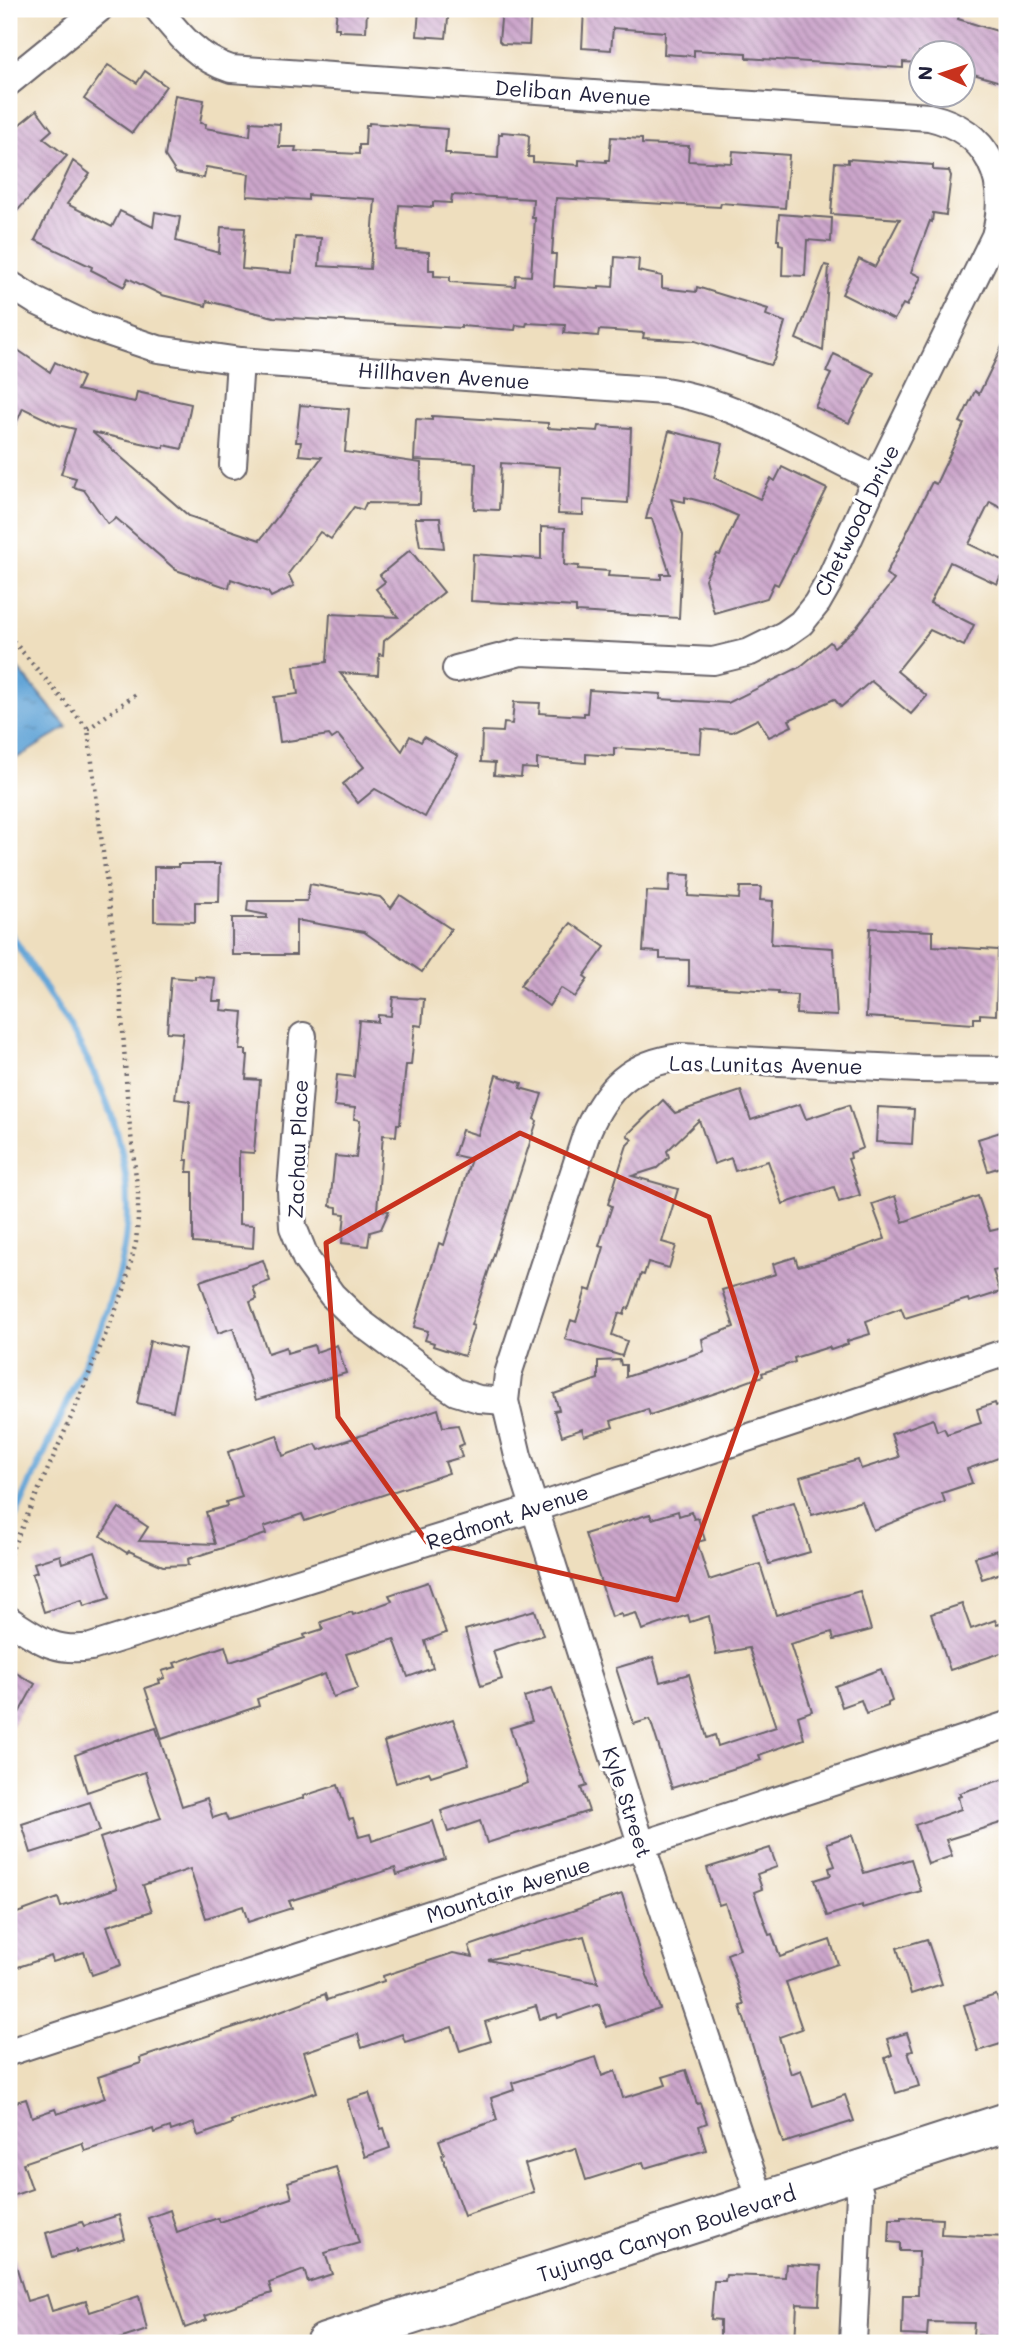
<svg xmlns="http://www.w3.org/2000/svg" width="1016" height="2352" font-family="Mali,sans-serif">
	<defs>
		<pattern id="water-ripples" width="26" height="14" patternUnits="userSpaceOnUse" patternTransform="scale(1.75)"><rect width="26" height="14" fill="#63a5d7"/><path d="M2 4q2-2 4 0t4 0M15 11q2-2 4 0t4 0" fill="none" stroke="#5186b0"/></pattern>
		<pattern id="building-back-hatch" width="6" height="6" patternUnits="userSpaceOnUse" patternTransform="scale(1.75)"><rect width="6" height="6" fill="#cca6cb"/><path d="M-1 5l2 2M0 0l6 6M5-1l2 2" fill="none" stroke="#a587a6"/></pattern>
	</defs>
	<rect width="100%" height="100%" fill="#fff"/>
	<filter id="ink" filterUnits="userSpaceOnUse"><feTurbulence type="fractalNoise" baseFrequency=".0143" numOctaves="2"/><feDisplacementMap in="SourceGraphic" scale="14" xChannelSelector="R" yChannelSelector="G"/><feConvolveMatrix kernelMatrix="1 2 1 2 8 2 1 2 1" color-interpolation-filters="sRGB"/></filter>
	<filter id="wash" filterUnits="userSpaceOnUse"><feTurbulence type="fractalNoise" baseFrequency=".00686" numOctaves="4" result="noise"/><feDisplacementMap in="SourceGraphic" scale="28" xChannelSelector="R" yChannelSelector="G"/><feGaussianBlur stdDeviation="1.57" result="paint"/><feColorMatrix in="noise" values="0 0 0 0 0 0 0 0 0 0 0 0 0 0 0 0 0 1.4 0 .05"/><feComposite in="paint" operator="in"/></filter>
	<g filter="url(#wash)">
		<rect width="100%" height="100%" fill="#eedebe"/>
		<polygon fill="url(#water-ripples)" stroke="#426489" stroke-width="2" points="9,658 67,727 26,753 9,762"/>
		<g fill="none" stroke-linecap="round" stroke-linejoin="round">
			<path stroke="#63a5d7" stroke-width="7" d="M9,931C66,1024 134,1109 127,1224C125,1260 113,1294 101,1328L9,1530"/>
		</g>
		<g id="blocks">
			<g fill="url(#building-back-hatch)" fill-rule="evenodd">
				<polygon points="337,9 367,9 366,32 339,31 339,28 335,28"/>
				<polygon points="419,9 449,9 446,38 417,36"/>
				<polygon points="502,9 531,9 529,45 502,44 499,41"/>
				<polygon points="584,9 789,9 826,11 826,9 961,9 958,19 1007,34 1007,72 1004,83 963,71 963,52 919,52 919,63 903,62 903,68 746,58 746,53 694,50 694,56 664,54 665,32 613,28 611,50 582,48"/>
				<polygon points="108,65 137,83 145,71 166,86 132,133 84,99"/>
				<path d="M175,95L204,100L200,123L206,124L205,128L250,136L251,122L280,124L279,147H296L295,151L359,154V145H365L366,125H369V123L447,129L445,153H450V155L498,158L499,134H502V132L526,134L529,136L528,157H533V162L579,165V160L606,162V160H609L611,137L642,139V144L689,146L688,161L732,163L733,151L789,155L785,208L721,203L720,207L556,198L552,254H556L554,286L599,289V286L613,287L615,257L639,259L638,271L662,276V288L696,292L697,287L768,309L766,315L785,322L774,360L770,365L695,341L643,338L644,333L599,330L598,336L564,333L565,325L527,323L526,326L516,325L515,330L461,326V328L274,317L207,301L206,306L162,295L128,278L124,287L91,270L92,267L35,240L73,161L90,174L67,204L112,227L120,211L153,227L155,212L180,217L176,241L219,253L221,227L245,228L242,269L292,273L295,237L321,238L319,266L370,269L375,199L308,195V200L247,196L249,174L206,167L204,178L176,173L165,156ZM452,195L533,199L532,218H535L531,276L516,275L515,286L450,282V277L434,276V270H429V252L396,250L399,205L433,207V202L451,203Z"/>
				<polygon points="37,110 52,130 43,138 67,156 9,220 9,133"/>
				<polygon points="848,159 933,165 933,170 949,171 951,176 946,215 933,213 932,222 930,221 911,272 921,277 907,306 903,304 894,320 842,294 859,259 875,267 900,219 831,214 835,162 848,163"/>
				<polygon points="779,214 832,218 831,242 807,240 805,276 782,275 783,245 779,244 779,240 777,240"/>
				<polygon points="825,265 829,266 823,351 796,339"/>
				<polygon points="1007,336 1007,511 990,502 969,544 1007,562 997,584 950,562 930,603 974,625 964,646 930,630 897,671 927,696 911,714 871,681 841,707 834,699 789,720 792,726 769,737 758,719 732,732 702,729 700,753 614,748 614,756 586,754 586,763 537,759 537,769 522,768 521,777 494,775 495,763 481,762 482,731 503,732 504,723 512,724 514,702 540,703 539,713 584,716 584,713 587,713 589,690 661,694 660,699 728,703 800,667 830,642 834,647 855,629 894,580 886,574 932,482 936,484 964,424 960,422 975,391 979,394"/>
				<polygon points="9,344 50,372 55,362 83,377 77,390 135,402 137,392 191,404 182,449 164,445 164,448 92,432 189,516 260,540 322,457 299,455 301,442 296,442 300,405 349,409 345,452 421,463 420,504 366,503 363,510 354,507 331,539 320,532 288,574 294,586 271,597 268,592 231,579 229,588 176,570 116,518 108,524 84,490 73,487 76,478 61,474 75,429 58,425 23,408 9,439"/>
				<polygon points="834,354 874,373 849,423 815,407 831,374 826,372"/>
				<polygon points="432,416 548,423 548,428 598,431 599,426 631,428 628,503 583,500 583,515 558,514 560,467 501,463 499,510 474,509 476,463 414,460 416,419 432,420"/>
				<polygon points="669,431 723,444 714,478 760,499 771,478 775,481 782,467 827,489 778,585 774,583 767,598 714,613 705,579 717,554 720,555 738,516 711,504 685,497 685,502 671,499 683,535 679,618 576,612 576,607 471,601 473,554 541,559 541,527 565,528 564,565 579,566 578,569 609,571 608,576 661,579 661,574 670,574 652,519 646,519"/>
				<polygon points="415,518 440,518 444,548 420,546"/>
				<polygon points="410,550 444,592 384,641 383,655 379,654 378,675 340,673 402,751 410,736 421,742 424,737 458,756 425,817 375,789 358,803 343,784 364,767 338,735 332,739 329,735 280,742 274,697 298,694 294,666 327,662 330,614 398,617 376,589 385,582 380,575"/>
				<polygon points="178,864 220,864 219,902 195,902 195,922 154,921 154,867 178,867"/>
				<polygon points="670,874 690,875 688,896 739,899 740,887 761,887 760,900 773,901 771,944 833,948 837,1016 796,1014 797,995 778,994 778,991 689,986 689,960 660,959 660,952 643,951 647,891 669,892"/>
				<polygon points="310,884 380,897 391,908 400,895 451,929 422,972 364,932 296,920 296,955 232,955 232,918 267,918 267,915 247,911 248,901 307,901"/>
				<polygon points="571,923 605,947 584,976 588,979 575,997 561,988 549,1006 520,985"/>
				<polygon points="870,928 933,931 933,946 998,950 996,1015 980,1014 980,1018 974,1018 974,1024 866,1017"/>
				<polygon points="195,976 215,978 213,1001 222,1001 221,1010 243,1012 240,1050 246,1050 246,1055 248,1055 246,1079 260,1080 254,1153 239,1152 239,1224 254,1225 253,1248 193,1243 193,1172 187,1172 188,1160 185,1160 190,1101 175,1099 183,1033 167,1032 171,977 195,979"/>
				<polygon points="393,997 424,999 422,1026 415,1025 411,1065 406,1065 400,1124 397,1124 396,1136 383,1135 377,1210 389,1211 381,1229 370,1232 368,1246 342,1243 345,1214 337,1213 337,1207 330,1206 335,1156 356,1158 360,1120 354,1119 355,1108 334,1106 337,1075 354,1077 359,1020 378,1022 378,1015 391,1016"/>
				<polygon points="496,1075 522,1083 520,1088 542,1094 534,1119 537,1121 471,1325 474,1326 464,1356 433,1346 434,1343 425,1340 428,1331 414,1327 439,1243 444,1245 471,1159 454,1155 462,1130 478,1135"/>
				<polygon points="741,1091 751,1120 800,1104 806,1119 849,1105 863,1148 850,1153 851,1158 848,1159 860,1195 839,1202 834,1187 783,1204 768,1161 735,1171 731,1158 714,1164 699,1120 667,1151 669,1157 657,1168 632,1176 678,1189 662,1242 676,1246 669,1268 648,1262 644,1275 641,1274 629,1309 626,1308 624,1315 619,1313 612,1335 627,1341 622,1356 565,1339 571,1320 576,1322 586,1289 591,1291 604,1247 599,1246 612,1206 608,1204 627,1145 632,1140 627,1135 663,1100 675,1113"/>
				<polygon points="878,1107 914,1109 912,1144 876,1142"/>
				<polygon points="1007,1130 1007,1165 988,1171 978,1139"/>
				<polygon points="895,1196 903,1222 978,1196 990,1231 1007,1227 1007,1268 993,1271 1000,1292 969,1302 968,1299 905,1318 901,1308 866,1321 870,1334 847,1341 848,1344 831,1350 829,1347 794,1358 795,1362 762,1373 763,1376 719,1392 650,1415 648,1409 611,1421 613,1427 584,1436 582,1429 562,1436 554,1411 559,1410 554,1394 598,1379 598,1361 620,1360 621,1365 626,1365 626,1377 704,1351 702,1339 734,1327 722,1290 776,1274 773,1264 795,1257 798,1266 826,1259 885,1239 872,1204"/>
				<polygon points="263,1260 270,1281 253,1287 257,1299 250,1302 268,1353 286,1347 287,1353 314,1345 316,1352 337,1345 346,1373 256,1400 233,1328 218,1333 200,1281"/>
				<polygon points="150,1341 185,1349 173,1411 137,1403"/>
				<polygon points="1007,1402 1007,1455 967,1469 972,1483 942,1493 945,1502 873,1530 862,1501 812,1515 800,1477 858,1460 861,1469 899,1457 891,1434 933,1419 937,1431 944,1428 947,1434 981,1423 977,1409 995,1403 996,1406"/>
				<polygon points="438,1409 443,1427 458,1425 464,1444 459,1446 462,1457 445,1462 449,1473 305,1521 302,1514 264,1527 266,1534 188,1559 189,1565 163,1566 129,1551 127,1553 101,1536 119,1508 148,1527 139,1541 215,1544 206,1512 227,1506 226,1502 242,1497 228,1452 277,1435 283,1456 316,1444 319,1450"/>
				<polygon points="794,1502 810,1552 769,1564 753,1514"/>
				<polygon points="678,1511 679,1516 691,1512 694,1519 698,1518 705,1540 697,1542 709,1580 760,1564 776,1615 860,1591 871,1630 834,1640 832,1632 790,1644 812,1711 798,1716 804,1739 759,1755 761,1760 672,1788 650,1719 634,1724 616,1668 653,1657 660,1682 689,1674 707,1738 715,1735 718,1746 776,1727 749,1648 716,1654 709,1616 690,1622 688,1615 642,1630 636,1613 622,1617 621,1613 612,1617 585,1534 650,1514 652,1519"/>
				<polygon points="997,1550 1004,1572 982,1579 975,1557"/>
				<polygon points="95,1552 110,1598 84,1606 82,1600 44,1612 32,1574 37,1572 34,1563 60,1555 62,1563"/>
				<polygon points="428,1582 446,1633 425,1641 433,1668 408,1677 394,1639 346,1654 358,1689 333,1697 325,1674 257,1699 259,1706 162,1739 145,1688 160,1683 159,1680 165,1678 162,1671 176,1667 174,1663 225,1646 230,1662 305,1638 304,1635 323,1629 321,1622 352,1612 353,1615 392,1601 389,1595"/>
				<polygon points="962,1604 971,1629 995,1620 997,1625 1007,1621 1007,1651 950,1670 931,1614"/>
				<polygon points="535,1610 543,1635 493,1651 502,1679 481,1686 465,1630"/>
				<polygon points="9,1669 35,1684 9,1731"/>
				<polygon points="881,1669 892,1701 888,1703 888,1706 866,1714 861,1700 842,1707 835,1686"/>
				<polygon points="552,1688 587,1786 581,1788 589,1811 487,1843 480,1821 448,1832 441,1811 528,1783 510,1728 532,1721 524,1697"/>
				<polygon points="453,1719 469,1764 431,1776 429,1772 396,1783 384,1742"/>
				<polygon points="156,1728 182,1806 207,1798 213,1818 225,1814 228,1821 304,1798 303,1796 338,1785 349,1819 353,1818 359,1837 370,1834 372,1841 433,1821 445,1859 397,1875 395,1868 289,1901 292,1908 248,1922 243,1906 206,1918 190,1869 143,1885 152,1911 107,1926 121,1965 92,1975 84,1952 53,1962 51,1956 9,1970 9,1916 58,1898 61,1907 117,1888 100,1838 161,1818 145,1772 87,1792 75,1755 118,1739 118,1740"/>
				<polygon points="1007,1778 1007,1821 946,1840 952,1856 928,1864 915,1825 961,1809 958,1797 961,1796 959,1793"/>
				<polygon points="90,1802 100,1831 31,1853 22,1824"/>
				<polygon points="852,1835 864,1873 911,1859 921,1891 862,1908 862,1905 827,1916 815,1880 831,1875 829,1868 835,1866 827,1843"/>
				<polygon points="770,1848 777,1867 757,1874 762,1889 754,1892 769,1935 772,1934 780,1957 830,1940 838,1964 786,1982 802,2029 779,2037 791,2074 801,2070 813,2106 845,2095 854,2121 783,2143 740,2006 744,2005 727,1954 740,1949 725,1903 719,1905 707,1868"/>
				<path d="M622,1894L645,1970L660,2009L606,2027L599,2004L558,2018L557,2014L540,2019L536,2006L485,2022L491,2041L460,2051L452,2027L405,2042L402,2034L362,2048L358,2034L304,2052L317,2092L231,2121L232,2124L198,2136L194,2123L171,2131L170,2127L154,2133L153,2129L85,2151L82,2143L23,2163L32,2189L9,2197V2104L26,2099L32,2117L55,2109L57,2114L105,2098L98,2077L141,2063L140,2058L259,2019L325,1994L327,2000L384,1981L383,1976L453,1953L473,1957L469,1946ZM584,1936L598,1983L488,1960Z"/>
				<polygon points="927,1939 942,1984 911,1994 897,1948"/>
				<polygon points="996,1995 1007,2022 1007,2042 978,2051 964,2005"/>
				<polygon points="907,2033 913,2051 908,2052 919,2086 896,2093 885,2058 892,2055 887,2039"/>
				<polygon points="596,2057 602,2076 615,2071 623,2098 666,2085 663,2077 686,2070 697,2104 700,2103 707,2123 699,2126 706,2150 645,2168 643,2162 586,2180 576,2148 525,2164 534,2192 464,2216 442,2155 444,2154 439,2140 497,2120 491,2098 514,2090 512,2083"/>
				<polygon points="369,2093 381,2129 384,2128 390,2148 365,2157 347,2100"/>
				<polygon points="336,2167 359,2243 325,2253 332,2274 308,2282 304,2270 269,2283 272,2293 205,2316 207,2320 185,2328 148,2218 170,2210 177,2232 218,2218 220,2222 292,2198 288,2182"/>
				<polygon points="119,2215 125,2239 76,2253 76,2250 53,2257 46,2233 82,2222 84,2226"/>
				<polygon points="901,2217 942,2219 941,2234 1007,2237 1007,2281 1002,2280 999,2337 973,2335 974,2323 928,2322 927,2336 902,2335 903,2295 918,2295 919,2251 900,2251 900,2243 889,2242 890,2219 901,2219"/>
				<polygon points="13,2256 27,2301 47,2295 52,2311 86,2301 90,2312 139,2296 147,2330 107,2343 9,2343 9,2257"/>
				<polygon points="786,2264 821,2266 819,2305 797,2304 795,2343 720,2342 720,2320 711,2319 714,2281 725,2281 726,2275 785,2277"/>
			</g>
		</g>
	</g>
	<g filter="url(#ink)">
		<use href="#blocks" fill-opacity="0" stroke="#696469" stroke-width="2"/>
		<g fill="none" stroke-linecap="round" stroke-linejoin="round">
			<g stroke="#696469" stroke-width="30">
				<g id="street">
					<path d="M158,9C179,35 198,59 231,69L929,117C989,131 1010,180 995,236L876,479L829,582L817,603L801,623L784,635L750,652L713,661L521,652L456,669"/>
					<polyline points="9,82 99,9"/>
					<path d="M9,284L36,301L84,324L158,349L240,361L665,391C736,402 811,448 876,479"/>
					<polyline points="233,465 240,361"/>
					<polyline points="303,1036 291,1190 293,1227 306,1259 332,1295 360,1322 427,1372 456,1392 479,1399 505,1401"/>
					<path d="M9,1620C38,1639 55,1653 91,1647L535,1508L1007,1352"/>
					<polyline points="9,2052 1007,1725"/>
					<path d="M761,2201L642,1846L518,1456L505,1401L508,1374L587,1132C606,1088 631,1063 681,1057L919,1069L1007,1070"/>
					<polyline points="853,2343 860,2194 854,2173"/>
				</g>
			</g>
			<g stroke="#696469" stroke-width="42">
				<polyline id="secondary" points="325,2343 1007,2122"/>
			</g>
			<g stroke="#696469" stroke-width="4.5" stroke-dasharray="2 5" stroke-linecap="butt">
				<polyline points="9,636 88,729 121,1000 128,1110 138,1194 138,1219 136,1242 124,1290 73,1413 9,1556"/>
				<polyline points="88,729 139,692"/>
			</g>
			<use href="#street" stroke="#fff" stroke-width="26"/>
			<use href="#secondary" stroke="#fff" stroke-width="38"/>
		</g>
	</g>
	<path fill="none" stroke="#c8321e" stroke-width="5" stroke-linejoin="round" d="M520,1133L709,1217L757,1372L677,1600L427,1542L338,1417L326,1243Z"/>
	<g text-anchor="middle" dominant-baseline="central" stroke-width="6" stroke-linejoin="round" paint-order="stroke">
		<g font-size="21" fill="#22223b" stroke="#fff">
			<text transform="translate(573 92) rotate(4)">Deliban Avenue</text>
			<text transform="translate(444 375) rotate(4)">Hillhaven Avenue</text>
			<text transform="translate(856 520) rotate(-64)">Chetwood Drive</text>
			<text transform="translate(766 1064) rotate(1)">Las Lunitas Avenue</text>
			<text transform="translate(297 1149) rotate(-88)">Zachau Place</text>
			<text transform="translate(507 1516) rotate(-18)">Redmont Avenue</text>
			<text transform="translate(628 1802) rotate(72)">Kyle Street</text>
			<text transform="translate(508 1889) rotate(-18)">Mountair Avenue</text>
			<text transform="translate(666 2233) rotate(-18)">Tujunga Canyon Boulevard</text>
		</g>
	</g>
	<rect width="1016" height="2352" fill="none" stroke="#fff" stroke-width="35"/>
	<g transform="translate(942 74) rotate(273)"><circle r="33" fill="#ffffff" stroke="#a7a7b1" stroke-width="2"/>
	<path d="M0-5L12 26L0 18L-12 26Z" fill="#c8321e"/>
	<text y="-10" font-size="19" font-weight="bold" text-anchor="middle" fill="#22223b">N</text>
	</g>
</svg>
